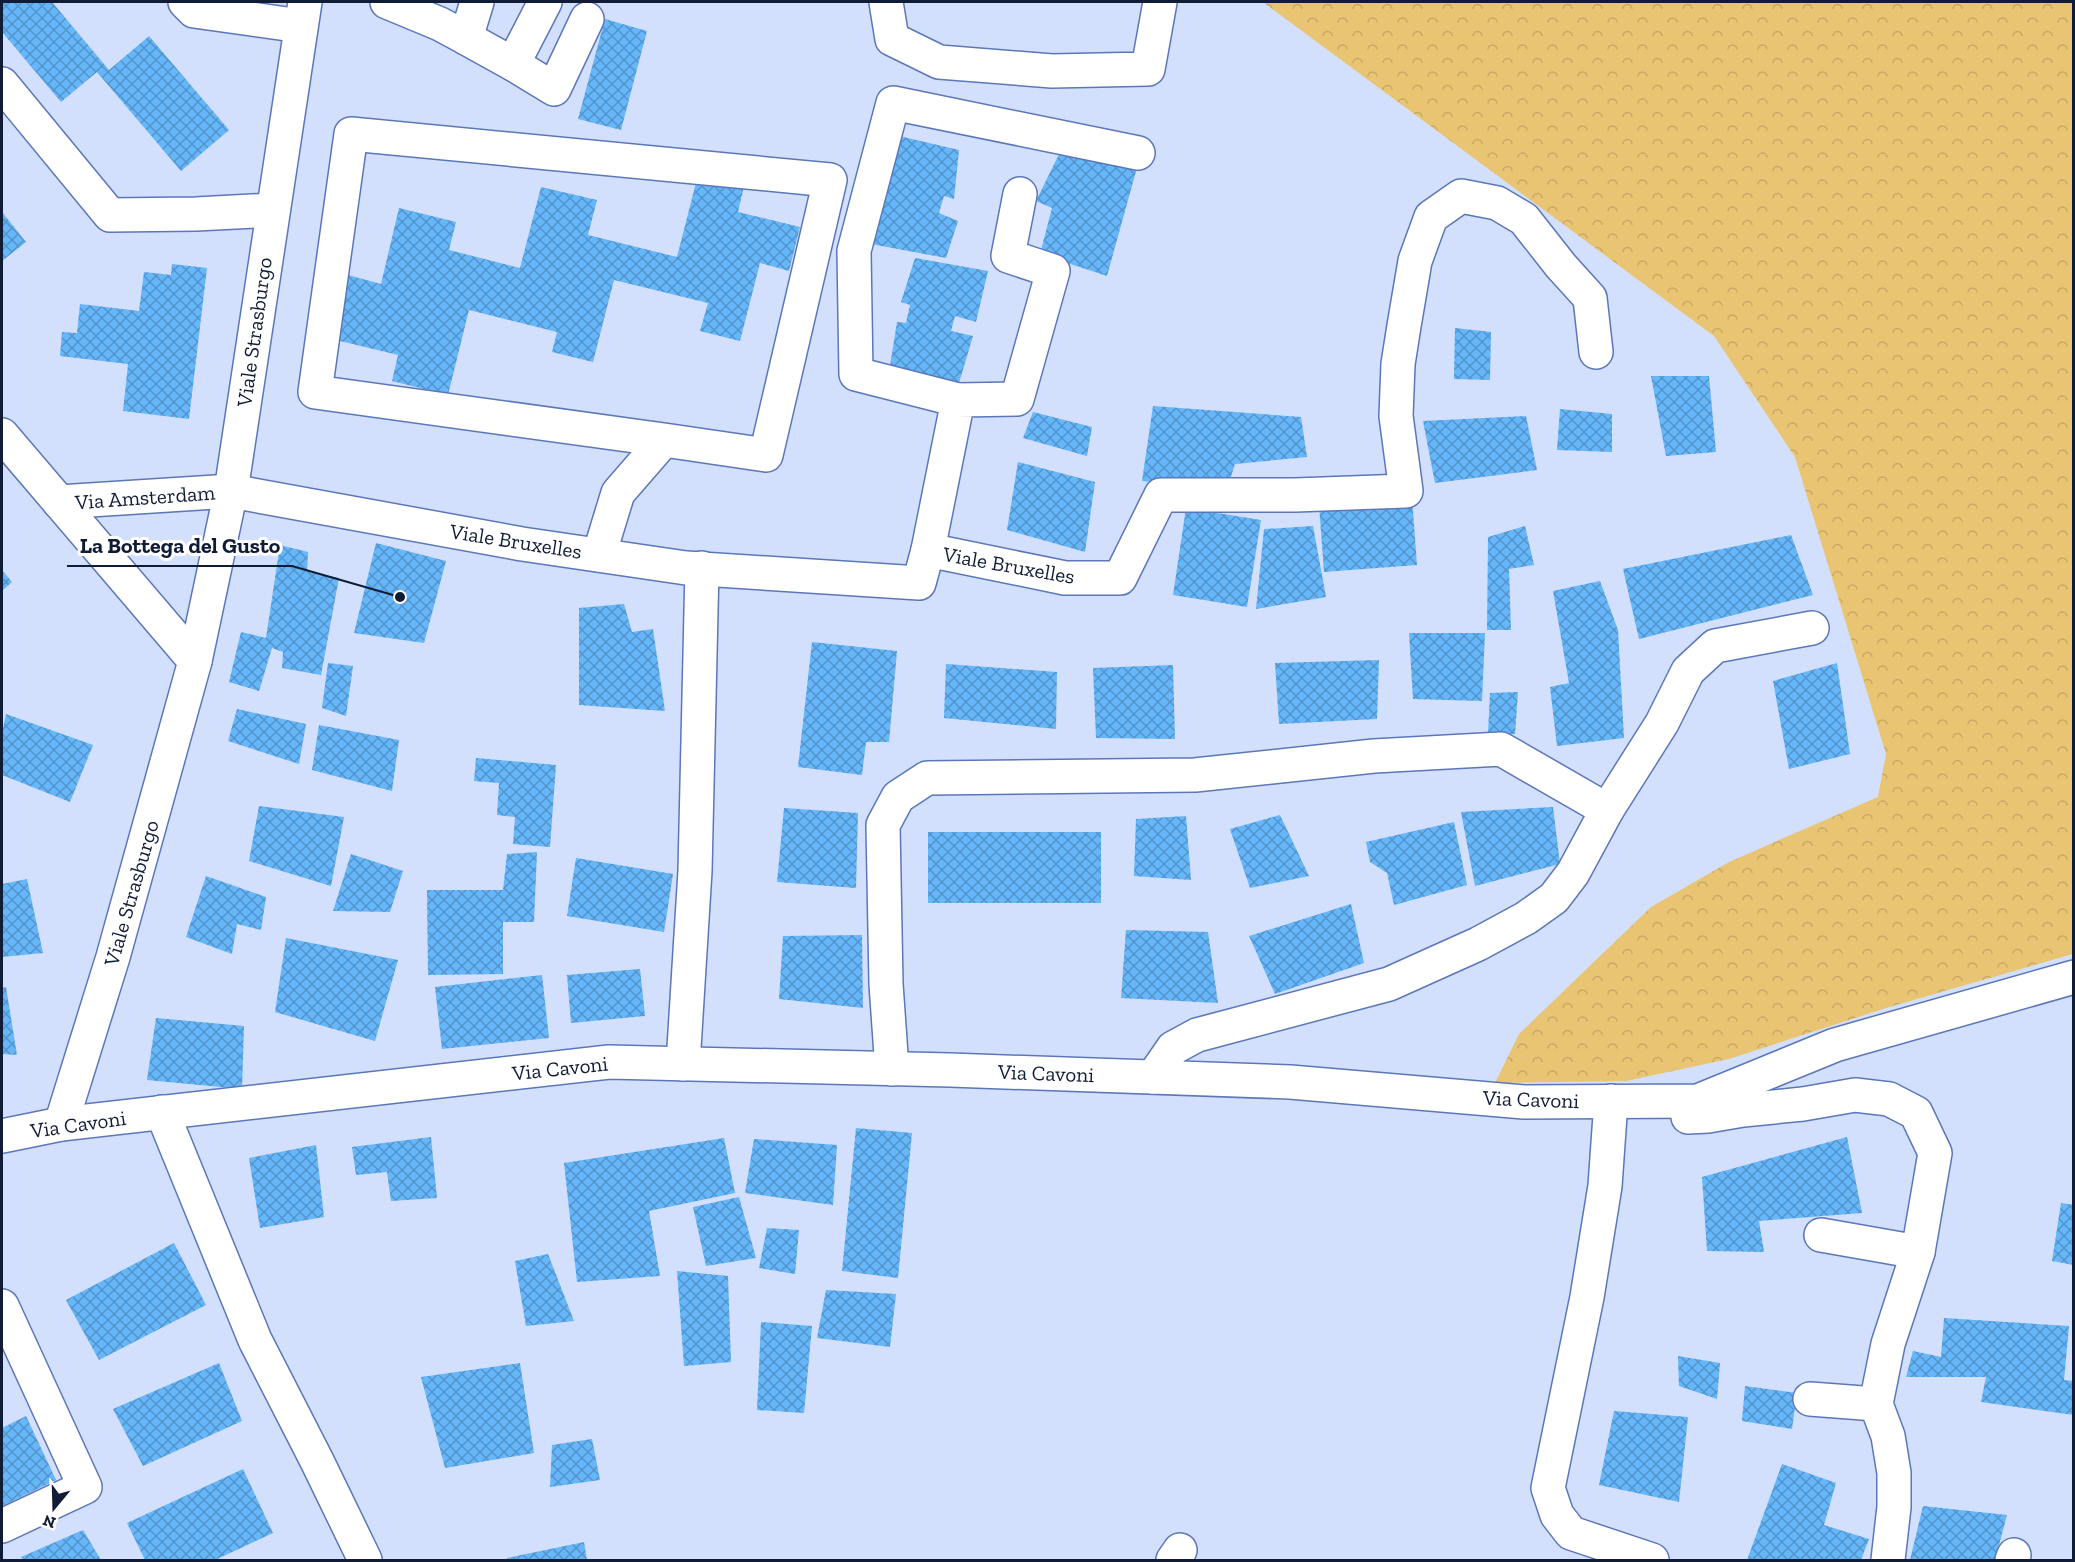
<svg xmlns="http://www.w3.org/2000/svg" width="2075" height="1562" font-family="'Zilla Slab',serif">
	<defs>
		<pattern id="forest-crowns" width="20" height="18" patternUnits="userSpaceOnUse" patternTransform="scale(1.5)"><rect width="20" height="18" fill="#e9c473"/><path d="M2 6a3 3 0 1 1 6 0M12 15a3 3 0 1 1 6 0" fill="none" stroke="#c7a864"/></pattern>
		<pattern id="building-cross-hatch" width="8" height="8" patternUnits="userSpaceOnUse" patternTransform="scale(1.5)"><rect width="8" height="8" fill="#65b7fa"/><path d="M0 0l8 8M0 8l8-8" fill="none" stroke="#5294cb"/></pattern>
	</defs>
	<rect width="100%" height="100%" fill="#d2dffd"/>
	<polygon fill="url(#forest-crowns)" points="1263,2 2073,2 2073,954 1886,1008 1729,1059 1626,1081 1495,1083 1519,1034 1651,907 1729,862 1878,797 1886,754 1795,457 1714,336"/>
	<g fill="url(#building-cross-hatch)">
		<polygon points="2,2 52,2 109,70 149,36 229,130 181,171 97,72 61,102 2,32"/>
		<polygon points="605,19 647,31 621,130 578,119"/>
		<polygon points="899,136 959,150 954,199 944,196 939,213 958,221 946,258 871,244"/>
		<polygon points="1062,148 1138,164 1107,276 1040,254 1052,208 1036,201"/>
		<polygon points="699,171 745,182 738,212 800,227 789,271 760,263 740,341 700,331 708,303 614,280 593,362 552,352 557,332 469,310 448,395 392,381 398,355 332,339 348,275 381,284 399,208 456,222 449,250 520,268 541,187 597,200 588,235 677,257"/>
		<polygon points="2,212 26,242 2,261"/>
		<polygon points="915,258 988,271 976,322 955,316 951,331 973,336 959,383 890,366 897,322 906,323 910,305 901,302"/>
		<polygon points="172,264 207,268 189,419 123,411 128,364 60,356 62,332 77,333 80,304 139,311 144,272 171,275"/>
		<polygon points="1455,328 1491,332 1490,380 1454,379"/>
		<polygon points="1651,376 1709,376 1716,452 1666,456"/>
		<polygon points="1153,406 1301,417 1307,457 1235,464 1227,489 1142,481"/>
		<polygon points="1560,409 1612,414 1612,452 1557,450"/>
		<polygon points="1033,412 1092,427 1087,456 1023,438"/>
		<polygon points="1526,416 1537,470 1435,483 1423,421"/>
		<polygon points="1018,462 1095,482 1085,552 1007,530"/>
		<polygon points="1412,498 1417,565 1324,572 1319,505"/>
		<polygon points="1186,508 1261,520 1247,607 1173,595"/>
		<polygon points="1313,526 1326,597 1256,609 1264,529"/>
		<polygon points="1525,526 1534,565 1509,569 1511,630 1487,630 1488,537"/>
		<polygon points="1791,535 1813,595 1639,639 1623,569"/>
		<polygon points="376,543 446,561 424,643 354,633"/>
		<polygon points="280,545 308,552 307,571 339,578 321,675 282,668 283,652 272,648 259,691 229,682 241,632 266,638"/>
		<polygon points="2,570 12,582 2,591"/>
		<polygon points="1600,581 1618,630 1624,738 1557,746 1550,687 1569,683 1553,591"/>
		<polygon points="624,604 632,632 653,629 665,711 579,705 579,608"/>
		<polygon points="1409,633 1485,633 1482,701 1413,699"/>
		<polygon points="812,642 897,651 889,742 866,742 862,775 798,767"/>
		<polygon points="1379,660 1377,719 1279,724 1275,663"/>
		<polygon points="328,663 353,666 346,716 322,708"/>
		<polygon points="1837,663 1850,754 1789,769 1773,681"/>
		<polygon points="946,664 1057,672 1056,729 944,718"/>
		<polygon points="1173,665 1175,739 1096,738 1093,668"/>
		<polygon points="1518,692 1515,734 1488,734 1490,693"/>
		<polygon points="237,709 306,724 299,764 228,741"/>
		<polygon points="6,714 93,745 70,802 2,775 2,733"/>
		<polygon points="319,725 399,740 392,791 312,770"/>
		<polygon points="476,758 556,765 550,847 513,844 515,817 497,815 499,783 474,781"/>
		<polygon points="259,806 344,817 331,886 249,861"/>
		<polygon points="1553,807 1560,864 1475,886 1461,812"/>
		<polygon points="784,808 858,813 856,888 777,882"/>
		<polygon points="1280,815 1309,876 1250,888 1230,829"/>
		<polygon points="1186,816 1191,880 1134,876 1136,819"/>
		<polygon points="1454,822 1467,885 1394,905 1387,873 1370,862 1366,842"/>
		<rect x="928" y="832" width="173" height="71"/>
		<polygon points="537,852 534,922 503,922 503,974 428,975 427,890 503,890 507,854"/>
		<polygon points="351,854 403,871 390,912 333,911"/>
		<polygon points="576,858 673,874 664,932 567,916"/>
		<polygon points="206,876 266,897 261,930 237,924 232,954 186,937"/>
		<polygon points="27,879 43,953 2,957 2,884"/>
		<polygon points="1351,904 1364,963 1275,994 1249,936"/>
		<polygon points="1126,930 1208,932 1218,1003 1121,998"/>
		<polygon points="862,935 863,1008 779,999 783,936"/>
		<polygon points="286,938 398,960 375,1041 275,1012"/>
		<polygon points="640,969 645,1016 571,1023 567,975"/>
		<polygon points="542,975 549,1038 442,1049 435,987"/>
		<polygon points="6,987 17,1055 2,1054 2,988"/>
		<polygon points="156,1018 244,1026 242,1089 147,1080"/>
		<polygon points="856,1128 912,1133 898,1278 842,1271"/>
		<polygon points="431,1137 437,1198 391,1201 387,1172 356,1175 352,1147"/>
		<polygon points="1847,1137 1862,1213 1759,1221 1764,1252 1707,1251 1702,1177"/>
		<polygon points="724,1138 735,1193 649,1211 660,1276 577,1282 564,1163"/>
		<polygon points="754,1139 837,1145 833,1205 745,1193"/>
		<polygon points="316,1145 324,1217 260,1228 249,1158"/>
		<polygon points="739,1197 756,1258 706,1266 693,1207"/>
		<polygon points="2061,1203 2074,1205 2074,1265 2052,1261"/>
		<polygon points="767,1228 799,1230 795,1274 759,1268"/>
		<polygon points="174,1243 206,1305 99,1360 66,1300"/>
		<polygon points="548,1254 574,1321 526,1326 515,1261"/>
		<polygon points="677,1271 728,1276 731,1362 684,1366"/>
		<polygon points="826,1290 896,1294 890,1347 817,1338"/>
		<polygon points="1944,1318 2069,1326 2064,1380 2074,1381 2074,1415 1981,1402 1986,1377 1906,1377 1913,1351 1941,1357"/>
		<polygon points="761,1322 812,1326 804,1413 757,1410"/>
		<polygon points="1678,1356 1720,1363 1717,1399 1679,1386"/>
		<polygon points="219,1363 242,1421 143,1466 113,1409"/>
		<polygon points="520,1363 534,1453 445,1468 421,1377"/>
		<polygon points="1745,1386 1797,1393 1792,1429 1742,1421"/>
		<polygon points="1614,1411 1688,1417 1679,1502 1599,1485"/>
		<polygon points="26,1416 56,1480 2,1506 2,1428"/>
		<polygon points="592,1439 600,1480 550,1487 552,1445"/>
		<polygon points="1782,1464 1836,1483 1824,1525 1869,1539 1861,1560 1747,1560"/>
		<polygon points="243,1469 273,1533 215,1560 145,1560 127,1523"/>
		<polygon points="1923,1506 2007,1515 1995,1560 1910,1560"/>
		<polygon points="83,1530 101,1560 24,1560 21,1557"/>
		<polygon points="584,1542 587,1560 507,1560 507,1558"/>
	</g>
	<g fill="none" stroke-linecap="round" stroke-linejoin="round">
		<g stroke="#5b77ba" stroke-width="36">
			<g id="minor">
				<polyline points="185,2 194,11 301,26"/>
				<polyline points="387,2 440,24 466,38 477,2"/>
				<polyline points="886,2 892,39 939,62 1052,71 1148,69 1160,2"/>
				<polyline points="466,38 513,64 545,2"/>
				<polyline points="513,64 554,89 587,19"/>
				<polyline points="2,84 110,215 196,214 273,210"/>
				<polyline points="958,400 856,374 854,251 893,103 1138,153"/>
				<polyline points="2,435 195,661 113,957 61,1124"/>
				<polyline points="59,502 231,491 522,544 686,568 919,583 928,550 1065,578 1120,578 1161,495 1295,495 1406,491 1396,416 1398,364 1404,326 1415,261 1431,217 1461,196 1497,203 1524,219 1561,266 1590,298 1596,352"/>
				<polyline points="928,550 958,400 1017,399 1053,271 1008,256 1020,194"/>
				<polyline points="599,555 618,493 664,440 766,455 830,180 351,134 315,392 664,440"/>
				<polyline points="195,661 231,491 305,2"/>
				<polyline points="683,1064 695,871 702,568"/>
				<polyline points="892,1069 886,984 883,825 898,797 927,778 1195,775 1374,756 1501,749 1607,810"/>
				<polyline points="1153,1077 1173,1048 1197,1035 1389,984 1478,944 1526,918 1554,898 1573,873 1607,810 1662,723 1688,671 1715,646 1812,628"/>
				<polyline points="1611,1101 1605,1186 1587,1297 1548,1488 1557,1515 1571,1533 1652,1560"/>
				<polyline points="162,1112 255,1340 317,1461 365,1560"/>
				<polyline points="1688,1117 1708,1116 1743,1110 1803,1104 1855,1095 1889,1099 1916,1113 1935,1153 1918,1252 1888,1344 1876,1404 1888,1436 1894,1473 1894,1507 1888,1560"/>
				<polyline points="2,1136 61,1124 609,1062 950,1070 1290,1082 1524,1102 1698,1101 1835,1045 2074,977"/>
				<polyline points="1821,1235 1918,1252"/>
				<polyline points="2,1306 85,1487 2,1526"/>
				<polyline points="1810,1399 1876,1404"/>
				<polyline points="1173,1560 1180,1550"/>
				<polyline points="2012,1560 2014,1555"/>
			</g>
		</g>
		<use href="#minor" stroke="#fff" stroke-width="33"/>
	</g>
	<g text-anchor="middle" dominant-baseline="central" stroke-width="6" stroke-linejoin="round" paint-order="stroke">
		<g font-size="21" fill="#101b35" stroke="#fff">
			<text transform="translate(254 332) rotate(-82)">Viale Strasburgo</text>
			<text transform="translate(145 497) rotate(-4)">Via Amsterdam</text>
			<text transform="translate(516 541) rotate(9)">Viale Bruxelles</text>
			<text transform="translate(1009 565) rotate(10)">Viale Bruxelles</text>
			<text transform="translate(131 893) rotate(-74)">Viale Strasburgo</text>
			<text transform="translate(560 1068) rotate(-6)">Via Cavoni</text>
			<text transform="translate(1046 1073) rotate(2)">Via Cavoni</text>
			<text transform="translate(1531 1099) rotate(2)">Via Cavoni</text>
			<text transform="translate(78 1124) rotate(-8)">Via Cavoni</text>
		</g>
	</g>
	<path fill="none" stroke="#101b35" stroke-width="2" d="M400 597L292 566H67"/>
	<circle fill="#101b35" stroke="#fff" stroke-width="2" cx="400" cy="597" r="6"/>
	<g font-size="22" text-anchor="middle" font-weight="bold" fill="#101b35" stroke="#fff" stroke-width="6" stroke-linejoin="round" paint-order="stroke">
		<text x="180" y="553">La Bottega del Gusto</text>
	</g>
	<rect width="2075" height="1562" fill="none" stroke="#101b35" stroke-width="6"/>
	<g transform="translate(54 1508) rotate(199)" stroke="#ffffff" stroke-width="4.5" paint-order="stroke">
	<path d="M0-4.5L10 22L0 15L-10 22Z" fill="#101b35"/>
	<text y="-9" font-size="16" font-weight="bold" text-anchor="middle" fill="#101b35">N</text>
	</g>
</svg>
